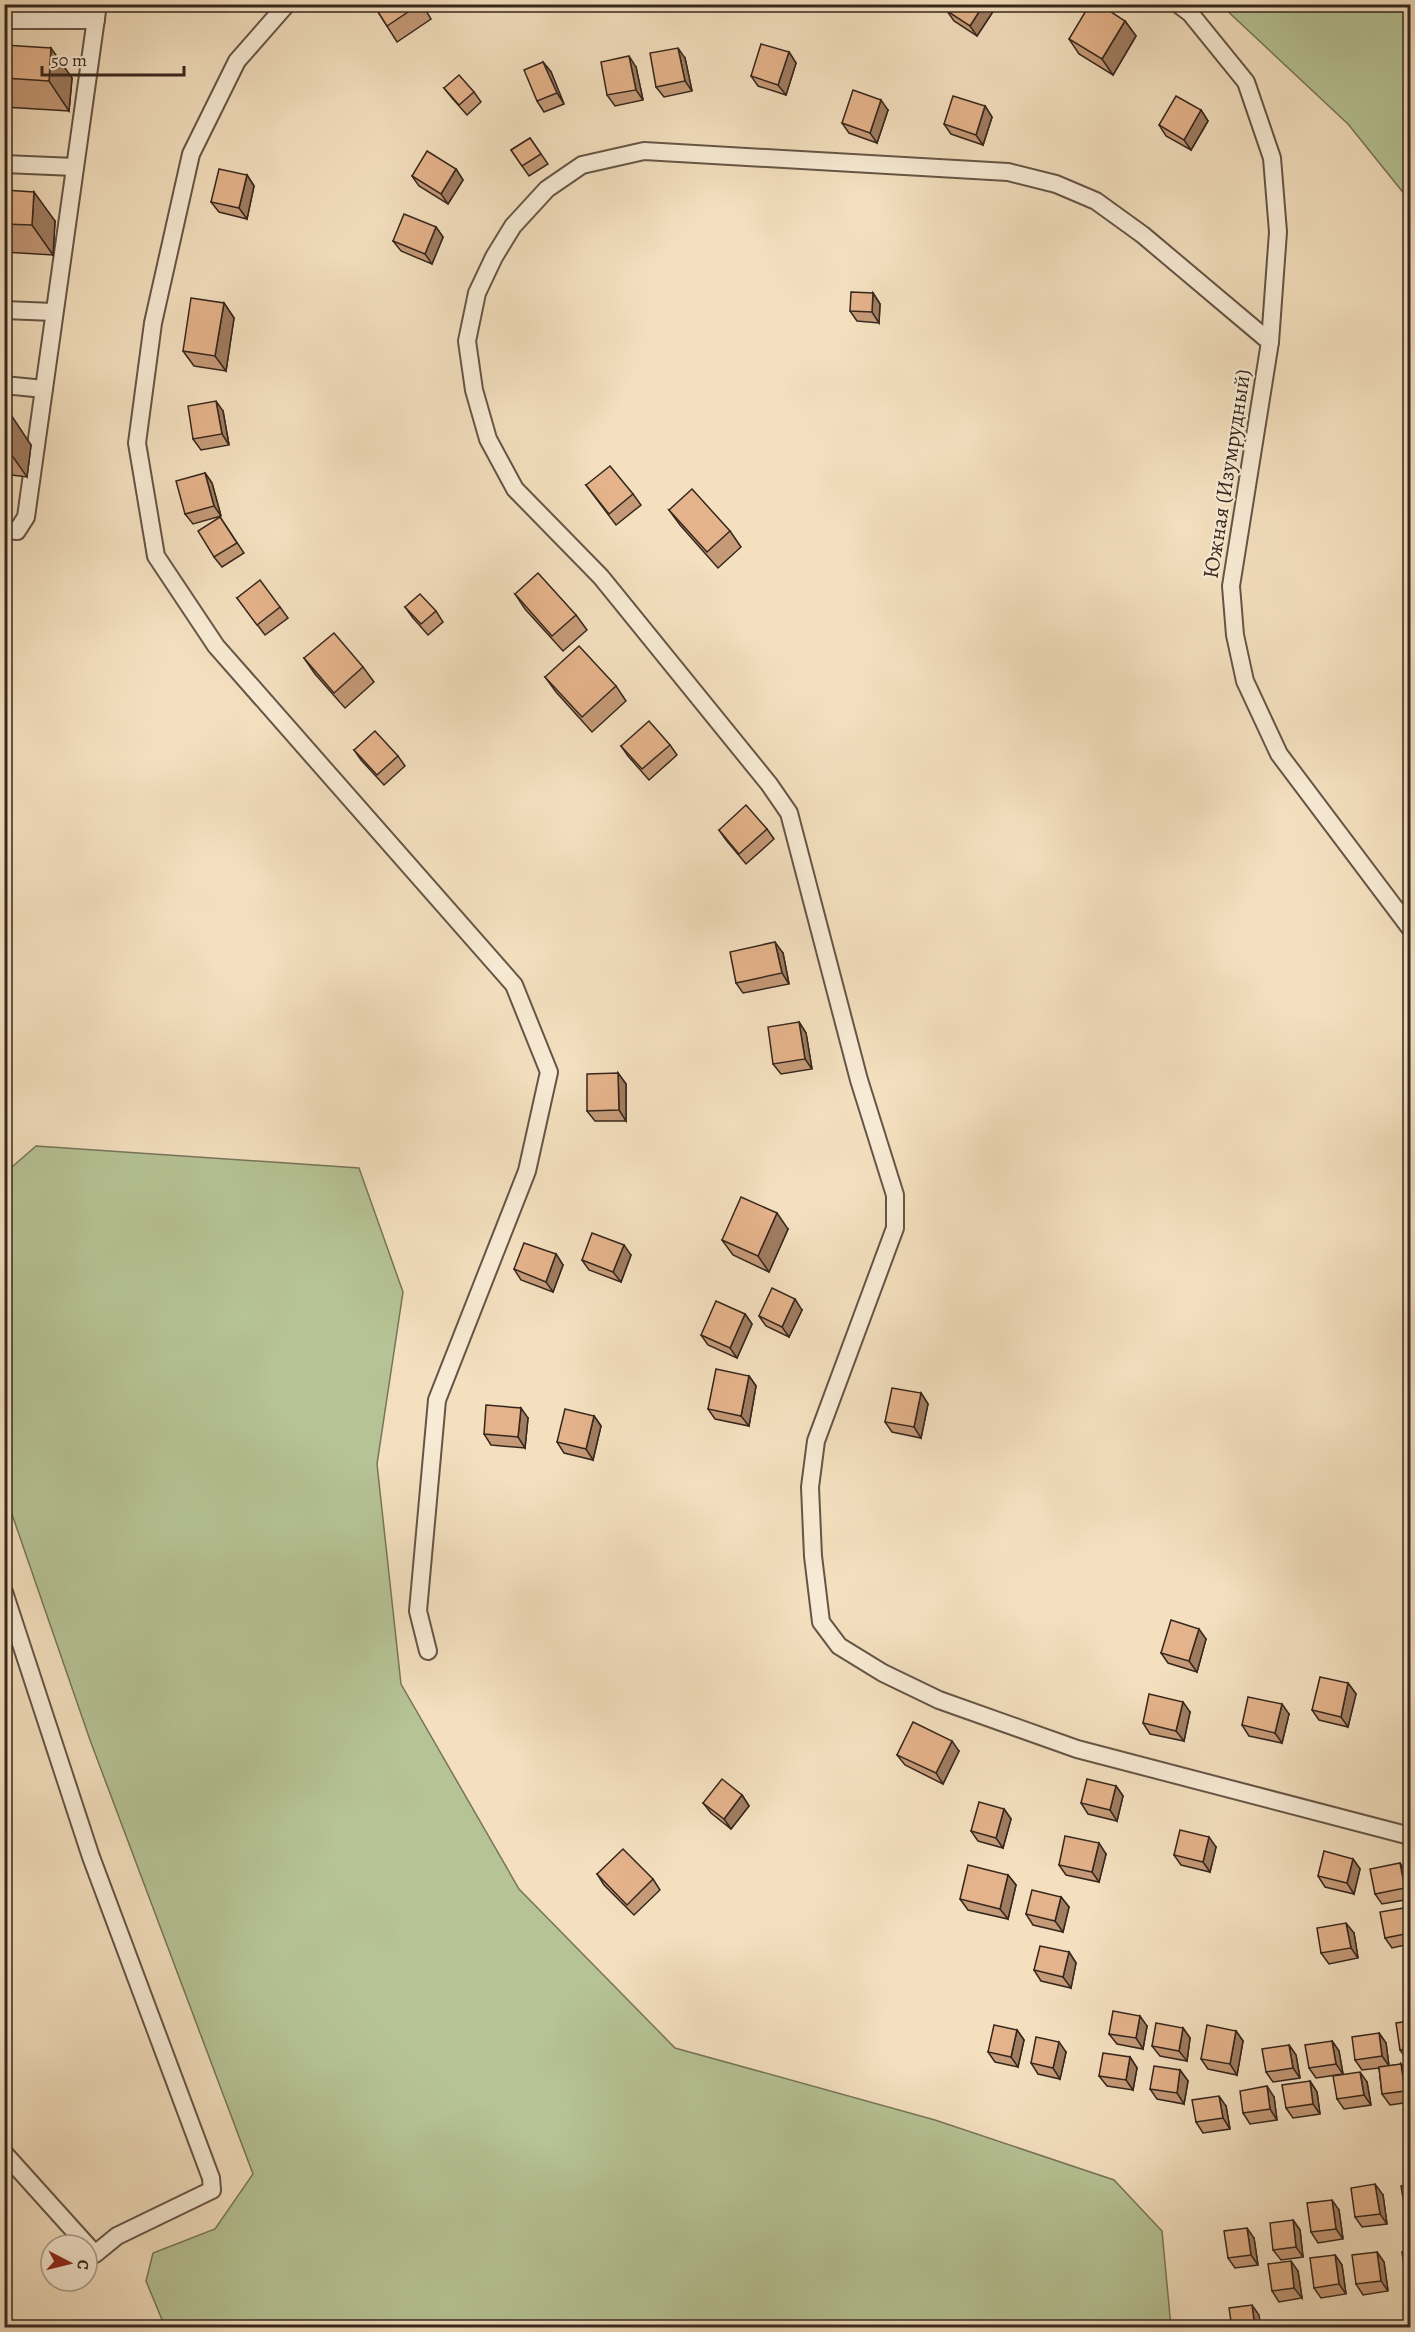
<svg xmlns="http://www.w3.org/2000/svg" width="1415" height="2332" font-family="Alegreya,serif">
	<rect width="100%" height="100%" fill="#f4e0bf"/>
	<filter id="stains"><feTurbulence type="fractalNoise" baseFrequency=".00333" numOctaves="4"/><feColorMatrix values="0 0 0 0 .2 0 0 0 0 .09 0 0 0 0 .02 0 0 0 .5 -.17"/></filter>
	<radialGradient id="worn" r=".72"><stop offset=".6" stop-color="#630" stop-opacity="0"/><stop offset="1" stop-color="#630" stop-opacity=".3"/></radialGradient>
	<g fill="#b6c395" stroke="#76755a" stroke-width="1.5">
		<polygon points="1221,5 1410,5 1410,201 1348,124"/>
		<polygon points="36,1146 359,1168 403,1292 377,1464 401,1684 519,1889 675,2048 935,2120 1114,2180 1162,2231 1171,2327 165,2327 146,2281 153,2253 215,2229 253,2174 90,1740 5,1494 5,1173"/>
	</g>
	<g fill="none" stroke-linecap="round" stroke-linejoin="round">
		<g stroke="#665546" stroke-width="20">
			<g id="minor">
				<polyline points="287,4 237,61 191,154 153,323 137,443 156,556 216,646 514,985 549,1072 527,1171 437,1400 418,1611 428,1651"/>
				<polyline points="1178,4 1190,13 1246,82 1272,158 1278,232 1270,342 1231,586 1235,635 1245,681 1279,754 1410,928"/>
				<polyline points="4,20 96,20"/>
				<polyline points="4,164 75,167"/>
				<polyline points="4,310 54,312"/>
				<polyline points="1270,342 1143,235 1096,201 1056,184 1008,172 644,151 582,165 547,189 513,226 494,257 477,293 467,341 474,390 488,439 515,489 601,577 769,784 789,813 859,1080 895,1195 895,1228 816,1441 810,1487 813,1556 821,1622 839,1646 883,1673 939,1700 1077,1749 1410,1836"/>
				<polyline points="4,385 44,389"/>
				<polyline points="4,529 17,531 26,517 98,4"/>
				<polyline points="4,1592 91,1857 211,2178 212,2190 117,2236 95,2254 4,2153"/>
			</g>
		</g>
		<use href="#minor" stroke="#f8ebd5" stroke-width="16"/>
	</g>
	<g fill="#c59a78" stroke="#36271e" stroke-width="1.5">
		<polygon points="373,4 422,4 431,19 397,42"/>
		<polygon points="951,4 998,4 977,36 954,21 947,11"/>
		<polygon points="1125,21 1136,36 1113,75 1079,54 1069,39"/>
		<polygon points="4,45 72,78 69,111 4,107"/>
		<polygon points="789,52 796,63 786,95 758,86 751,76"/>
		<polygon points="685,58 692,91 664,97 656,87"/>
		<polygon points="543,62 551,72 564,104 544,112 537,101"/>
		<polygon points="636,67 643,100 615,106 607,95"/>
		<polygon points="444,88 474,92 481,102 467,115 452,98"/>
		<polygon points="985,106 992,117 983,145 951,134 944,124"/>
		<polygon points="888,110 877,143 849,133 842,123"/>
		<polygon points="1201,110 1208,121 1191,150 1166,136 1159,125"/>
		<polygon points="530,138 548,164 529,176 511,150"/>
		<polygon points="456,169 463,180 448,204 419,186 412,176"/>
		<polygon points="247,175 254,186 247,219 219,212 211,202"/>
		<polygon points="4,190 55,221 53,255 4,252"/>
		<polygon points="436,227 443,237 432,264 401,251 393,241"/>
		<polygon points="873,293 880,304 879,323 857,321 850,311"/>
		<polygon points="224,303 234,318 226,371 194,366 183,351"/>
		<polygon points="223,411 229,445 201,450 193,439"/>
		<polygon points="4,414 31,445 27,477 4,474"/>
		<polygon points="205,473 212,483 221,516 193,524 185,514"/>
		<polygon points="586,485 633,494 641,505 616,525"/>
		<polygon points="669,510 730,531 741,547 718,568 680,525"/>
		<polygon points="220,517 244,553 222,567 214,557"/>
		<polygon points="515,594 576,615 587,630 563,651 525,609"/>
		<polygon points="237,598 280,607 288,618 265,635"/>
		<polygon points="405,607 436,611 443,622 428,635 413,618"/>
		<polygon points="304,658 363,667 374,682 345,708 315,674"/>
		<polygon points="545,677 616,686 626,701 592,732 556,692"/>
		<polygon points="670,745 677,755 649,780 628,756 621,746"/>
		<polygon points="354,750 398,756 405,766 384,785 361,760"/>
		<polygon points="767,829 774,839 746,864 726,840 719,830"/>
		<polygon points="783,953 789,984 743,993 736,983"/>
		<polygon points="799,1022 806,1033 812,1069 781,1074 773,1064"/>
		<polygon points="618,1073 626,1084 626,1121 595,1121 587,1111"/>
		<polygon points="788,1229 769,1272 733,1255 722,1240"/>
		<polygon points="556,1254 563,1265 553,1292 521,1280 514,1269"/>
		<polygon points="631,1255 621,1282 589,1270 582,1260"/>
		<polygon points="802,1310 789,1337 766,1326 759,1316"/>
		<polygon points="745,1314 752,1324 737,1358 708,1345 701,1335"/>
		<polygon points="749,1376 756,1386 749,1426 715,1419 708,1409"/>
		<polygon points="921,1393 928,1404 921,1438 892,1432 885,1422"/>
		<polygon points="594,1416 601,1426 593,1460 564,1453 557,1442"/>
		<polygon points="528,1418 525,1448 491,1445 484,1434"/>
		<polygon points="1206,1639 1197,1672 1168,1663 1161,1653"/>
		<polygon points="1348,1683 1356,1694 1348,1727 1319,1720 1312,1710"/>
		<polygon points="1190,1712 1184,1741 1150,1734 1143,1723"/>
		<polygon points="1289,1714 1282,1743 1249,1736 1242,1725"/>
		<polygon points="959,1751 943,1784 905,1765 897,1755"/>
		<polygon points="1116,1786 1123,1796 1117,1821 1088,1814 1081,1803"/>
		<polygon points="742,1795 749,1806 731,1829 711,1813 703,1803"/>
		<polygon points="1004,1809 1011,1819 1003,1848 978,1841 971,1831"/>
		<polygon points="1216,1847 1210,1872 1181,1865 1174,1855"/>
		<polygon points="1106,1854 1099,1882 1066,1875 1059,1865"/>
		<polygon points="1353,1859 1360,1869 1354,1894 1325,1887 1318,1876"/>
		<polygon points="1407,1873 1410,1891 1410,1899 1382,1904 1375,1894"/>
		<polygon points="597,1874 653,1879 660,1890 634,1915 604,1885"/>
		<polygon points="1008,1875 1016,1885 1008,1919 968,1910 960,1899"/>
		<polygon points="1061,1897 1069,1907 1063,1932 1033,1925 1026,1914"/>
		<polygon points="1410,1908 1410,1944 1392,1948 1385,1938"/>
		<polygon points="1354,1933 1358,1958 1329,1964 1321,1953"/>
		<polygon points="1069,1952 1076,1963 1071,1988 1041,1981 1034,1970"/>
		<polygon points="1410,2021 1410,2060 1407,2060 1400,2050"/>
		<polygon points="1147,2026 1143,2049 1117,2044 1109,2034"/>
		<polygon points="1183,2028 1190,2038 1187,2061 1160,2056 1152,2046"/>
		<polygon points="1017,2030 1024,2040 1018,2067 995,2062 988,2052"/>
		<polygon points="1236,2031 1243,2041 1237,2075 1208,2069 1201,2059"/>
		<polygon points="1379,2033 1386,2043 1389,2066 1401,2064 1409,2074 1410,2088 1410,2102 1390,2105 1382,2094 1379,2068 1362,2070 1355,2060"/>
		<polygon points="1332,2041 1339,2051 1343,2074 1316,2078 1309,2068"/>
		<polygon points="1289,2045 1296,2055 1300,2078 1273,2082 1266,2072"/>
		<polygon points="1066,2052 1060,2079 1038,2074 1031,2063"/>
		<polygon points="1130,2057 1137,2068 1133,2090 1107,2086 1099,2076"/>
		<polygon points="1180,2070 1188,2081 1184,2104 1157,2099 1150,2089"/>
		<polygon points="1310,2081 1317,2092 1320,2114 1293,2118 1286,2108"/>
		<polygon points="1367,2082 1371,2105 1344,2109 1337,2099"/>
		<polygon points="1274,2097 1277,2120 1250,2124 1243,2113"/>
		<polygon points="1226,2106 1230,2129 1203,2133 1196,2122"/>
		<polygon points="1410,2185 1410,2223 1406,2216"/>
		<polygon points="1383,2195 1387,2224 1362,2227 1355,2217"/>
		<polygon points="1339,2210 1343,2239 1318,2243 1311,2232"/>
		<polygon points="1293,2220 1300,2230 1303,2257 1281,2260 1273,2250"/>
		<polygon points="1254,2238 1258,2265 1235,2268 1228,2258"/>
		<polygon points="1410,2251 1410,2288 1406,2281"/>
		<polygon points="1377,2252 1384,2262 1388,2291 1363,2295 1356,2284"/>
		<polygon points="1335,2255 1342,2265 1346,2294 1321,2298 1314,2288"/>
		<polygon points="1298,2271 1302,2298 1279,2302 1272,2291"/>
	</g>
	<g fill="#a07d61" stroke="#36271e" stroke-width="1.5">
		<polygon points="984,4 998,4 977,36 970,26"/>
		<polygon points="1125,21 1136,36 1113,75 1102,59"/>
		<polygon points="51,48 72,78 69,111 49,81"/>
		<polygon points="678,48 685,58 692,91 685,81"/>
		<polygon points="789,52 796,63 786,95 778,85"/>
		<polygon points="629,56 636,67 643,100 636,90"/>
		<polygon points="543,62 551,72 564,104 557,93"/>
		<polygon points="881,100 888,110 877,143 870,133"/>
		<polygon points="985,106 992,117 983,145 976,135"/>
		<polygon points="1201,110 1208,121 1191,150 1184,140"/>
		<polygon points="456,169 463,180 448,204 441,194"/>
		<polygon points="247,175 254,186 247,219 239,208"/>
		<polygon points="34,192 55,221 53,255 32,225"/>
		<polygon points="436,227 443,237 432,264 425,254"/>
		<polygon points="873,293 880,304 879,323 872,312"/>
		<polygon points="224,303 234,318 226,371 215,356"/>
		<polygon points="216,401 223,411 229,445 222,434"/>
		<polygon points="11,415 31,445 27,477 6,447"/>
		<polygon points="205,473 212,483 221,516 214,506"/>
		<polygon points="775,942 783,953 789,984 782,973"/>
		<polygon points="799,1022 806,1033 812,1069 805,1059"/>
		<polygon points="618,1073 626,1084 626,1121 619,1110"/>
		<polygon points="777,1213 788,1229 769,1272 758,1256"/>
		<polygon points="624,1245 631,1255 621,1282 613,1272"/>
		<polygon points="556,1254 563,1265 553,1292 546,1282"/>
		<polygon points="795,1299 802,1310 789,1337 782,1327"/>
		<polygon points="745,1314 752,1324 737,1358 730,1348"/>
		<polygon points="749,1376 756,1386 749,1426 741,1416"/>
		<polygon points="921,1393 928,1404 921,1438 914,1427"/>
		<polygon points="521,1408 528,1418 525,1448 518,1437"/>
		<polygon points="594,1416 601,1426 593,1460 586,1449"/>
		<polygon points="1199,1629 1206,1639 1197,1672 1189,1661"/>
		<polygon points="1348,1683 1356,1694 1348,1727 1341,1717"/>
		<polygon points="1183,1702 1190,1712 1184,1741 1176,1731"/>
		<polygon points="1282,1704 1289,1714 1282,1743 1275,1733"/>
		<polygon points="952,1741 959,1751 943,1784 936,1773"/>
		<polygon points="1116,1786 1123,1796 1117,1821 1110,1810"/>
		<polygon points="742,1795 749,1806 731,1829 724,1819"/>
		<polygon points="1004,1809 1011,1819 1003,1848 996,1838"/>
		<polygon points="1209,1837 1216,1847 1210,1872 1203,1862"/>
		<polygon points="1099,1843 1106,1854 1099,1882 1092,1872"/>
		<polygon points="1353,1859 1360,1869 1354,1894 1347,1883"/>
		<polygon points="1400,1863 1407,1873 1410,1891 1410,1897 1405,1888"/>
		<polygon points="1008,1875 1016,1885 1008,1919 1000,1909"/>
		<polygon points="1061,1897 1069,1907 1063,1932 1055,1921"/>
		<polygon points="1346,1923 1354,1933 1358,1958 1351,1948"/>
		<polygon points="1069,1952 1076,1963 1071,1988 1063,1977"/>
		<polygon points="1140,2016 1147,2026 1143,2049 1136,2038"/>
		<polygon points="1183,2028 1190,2038 1187,2061 1179,2051"/>
		<polygon points="1017,2030 1024,2040 1018,2067 1011,2057"/>
		<polygon points="1236,2031 1243,2041 1237,2075 1230,2064"/>
		<polygon points="1379,2033 1386,2043 1389,2066 1382,2056"/>
		<polygon points="1332,2041 1339,2051 1343,2074 1336,2064"/>
		<polygon points="1059,2042 1066,2052 1060,2079 1053,2068"/>
		<polygon points="1289,2045 1296,2055 1300,2078 1293,2068"/>
		<polygon points="1130,2057 1137,2068 1133,2090 1126,2080"/>
		<polygon points="1401,2064 1409,2074 1410,2088 1410,2099 1405,2091"/>
		<polygon points="1180,2070 1188,2081 1184,2104 1177,2093"/>
		<polygon points="1360,2072 1367,2082 1371,2105 1364,2095"/>
		<polygon points="1310,2081 1317,2092 1320,2114 1313,2104"/>
		<polygon points="1267,2086 1274,2097 1277,2120 1270,2109"/>
		<polygon points="1219,2096 1226,2106 1230,2129 1223,2118"/>
		<polygon points="1375,2184 1383,2195 1387,2224 1380,2214"/>
		<polygon points="1332,2200 1339,2210 1343,2239 1336,2229"/>
		<polygon points="1293,2220 1300,2230 1303,2257 1296,2247"/>
		<polygon points="1247,2228 1254,2238 1258,2265 1251,2255"/>
		<polygon points="1377,2252 1384,2262 1388,2291 1381,2281"/>
		<polygon points="1335,2255 1342,2265 1346,2294 1339,2284"/>
		<polygon points="1291,2261 1298,2271 1302,2298 1294,2288"/>
		<polygon points="1252,2305 1259,2315 1261,2328 1255,2328"/>
	</g>
	<g fill="#e5b38b" stroke="#36271e" stroke-width="1.5">
		<polygon points="373,4 420,4 387,26"/>
		<polygon points="951,4 984,4 970,26 947,11"/>
		<polygon points="1090,4 1099,4 1125,21 1102,59 1069,39"/>
		<polygon points="761,44 789,52 778,85 751,76"/>
		<polygon points="4,45 51,48 49,81 4,78"/>
		<polygon points="678,48 685,81 656,87 650,53"/>
		<polygon points="629,56 636,90 607,95 601,62"/>
		<polygon points="543,62 557,93 537,101 524,70"/>
		<polygon points="459,75 474,92 459,105 444,88"/>
		<polygon points="853,90 881,100 870,133 842,123"/>
		<polygon points="953,96 985,106 976,135 944,124"/>
		<polygon points="1176,96 1201,110 1184,140 1159,125"/>
		<polygon points="530,138 541,154 522,166 511,150"/>
		<polygon points="427,151 456,169 441,194 412,176"/>
		<polygon points="219,169 247,175 239,208 211,202"/>
		<polygon points="4,190 34,192 32,225 4,224"/>
		<polygon points="404,214 436,227 425,254 393,241"/>
		<polygon points="851,292 873,293 872,312 850,311"/>
		<polygon points="191,298 224,303 215,356 183,351"/>
		<polygon points="216,401 222,434 193,439 188,406"/>
		<polygon points="4,414 11,415 6,447 4,447"/>
		<polygon points="610,466 633,494 609,514 586,485"/>
		<polygon points="205,473 214,506 185,514 176,481"/>
		<polygon points="692,489 730,531 707,552 669,510"/>
		<polygon points="220,517 237,543 214,557 198,531"/>
		<polygon points="538,573 576,615 552,636 515,594"/>
		<polygon points="260,580 280,607 257,625 237,598"/>
		<polygon points="420,594 436,611 421,624 405,607"/>
		<polygon points="334,633 363,667 334,693 304,658"/>
		<polygon points="579,646 616,686 582,717 545,677"/>
		<polygon points="649,721 670,745 642,769 621,746"/>
		<polygon points="375,731 398,756 377,775 354,750"/>
		<polygon points="746,805 767,829 739,854 719,830"/>
		<polygon points="775,942 782,973 736,983 730,952"/>
		<polygon points="799,1022 805,1059 773,1064 768,1027"/>
		<polygon points="618,1073 619,1110 587,1111 587,1074"/>
		<polygon points="741,1197 777,1213 758,1256 722,1240"/>
		<polygon points="592,1233 624,1245 613,1272 582,1260"/>
		<polygon points="524,1243 556,1254 546,1282 514,1269"/>
		<polygon points="772,1288 795,1299 782,1327 759,1316"/>
		<polygon points="716,1301 745,1314 730,1348 701,1335"/>
		<polygon points="716,1369 749,1376 741,1416 708,1409"/>
		<polygon points="892,1388 921,1393 914,1427 885,1422"/>
		<polygon points="486,1405 521,1408 518,1437 484,1434"/>
		<polygon points="565,1409 594,1416 586,1449 557,1442"/>
		<polygon points="1171,1620 1199,1629 1189,1661 1161,1653"/>
		<polygon points="1320,1677 1348,1683 1341,1717 1312,1710"/>
		<polygon points="1149,1694 1183,1702 1176,1731 1143,1723"/>
		<polygon points="1248,1697 1282,1704 1275,1733 1242,1725"/>
		<polygon points="913,1722 952,1741 936,1773 897,1755"/>
		<polygon points="722,1779 742,1795 724,1819 703,1803"/>
		<polygon points="1087,1779 1116,1786 1110,1810 1081,1803"/>
		<polygon points="979,1802 1004,1809 996,1838 971,1831"/>
		<polygon points="1180,1830 1209,1837 1203,1862 1174,1855"/>
		<polygon points="1065,1836 1099,1843 1092,1872 1059,1865"/>
		<polygon points="623,1849 653,1879 627,1905 597,1874"/>
		<polygon points="1324,1851 1353,1859 1347,1883 1318,1876"/>
		<polygon points="1400,1863 1405,1888 1375,1894 1370,1869"/>
		<polygon points="968,1865 1008,1875 1000,1909 960,1899"/>
		<polygon points="1032,1890 1061,1897 1055,1921 1026,1914"/>
		<polygon points="1410,1907 1410,1933 1385,1938 1380,1912"/>
		<polygon points="1346,1923 1351,1948 1321,1953 1317,1928"/>
		<polygon points="1040,1946 1069,1952 1063,1977 1034,1970"/>
		<polygon points="1113,2011 1140,2016 1136,2038 1109,2034"/>
		<polygon points="1410,2021 1410,2049 1400,2050 1396,2023"/>
		<polygon points="1156,2023 1183,2028 1179,2051 1152,2046"/>
		<polygon points="994,2025 1017,2030 1011,2057 988,2052"/>
		<polygon points="1207,2025 1236,2031 1230,2064 1201,2059"/>
		<polygon points="1379,2033 1382,2056 1355,2060 1352,2037"/>
		<polygon points="1036,2037 1059,2042 1053,2068 1031,2063"/>
		<polygon points="1332,2041 1336,2064 1309,2068 1305,2045"/>
		<polygon points="1289,2045 1293,2068 1266,2072 1262,2049"/>
		<polygon points="1103,2053 1130,2057 1126,2080 1099,2076"/>
		<polygon points="1401,2064 1405,2091 1382,2094 1379,2067"/>
		<polygon points="1154,2066 1180,2070 1177,2093 1150,2089"/>
		<polygon points="1360,2072 1364,2095 1337,2099 1333,2076"/>
		<polygon points="1310,2081 1313,2104 1286,2108 1282,2085"/>
		<polygon points="1267,2086 1270,2109 1243,2113 1240,2091"/>
		<polygon points="1219,2096 1223,2118 1196,2122 1192,2100"/>
		<polygon points="1375,2184 1380,2214 1355,2217 1351,2188"/>
		<polygon points="1410,2185 1410,2215 1406,2216 1401,2186"/>
		<polygon points="1332,2200 1336,2229 1311,2232 1307,2203"/>
		<polygon points="1293,2220 1296,2247 1273,2250 1270,2223"/>
		<polygon points="1247,2228 1251,2255 1228,2258 1224,2231"/>
		<polygon points="1410,2251 1410,2281 1406,2281 1402,2252"/>
		<polygon points="1377,2252 1381,2281 1356,2284 1352,2255"/>
		<polygon points="1335,2255 1339,2284 1314,2288 1310,2258"/>
		<polygon points="1291,2261 1294,2288 1272,2291 1268,2264"/>
		<polygon points="1252,2305 1255,2328 1232,2328 1229,2308"/>
	</g>
	<g text-anchor="middle" dominant-baseline="central" stroke-width="4.5" stroke-linejoin="round" paint-order="stroke">
		<g font-size="22" fill="#36271e" stroke="#f8ebd5">
			<text transform="translate(1227 474) rotate(-81)">Южная (Изумрудный)</text>
		</g>
	</g>
	<rect width="1415" height="2332" fill="none" stroke="#f4e0bf" stroke-width="24"/>
	<rect x="6" y="6" width="1403" height="2320" fill="none" stroke="#36271e" stroke-width="3"/>
	<rect x="12" y="12" width="1391" height="2308" fill="none" stroke="#36271e" stroke-width="1.5"/>
	<g transform="translate(69 2263) rotate(97)"><circle r="28" fill="#f8ebd5" stroke="#aa9d8c" stroke-width="1.5"/>
	<path d="M0-4.5L10 22L0 15L-10 22Z" fill="#8f2418"/>
	<text y="-9" font-size="16" font-weight="bold" text-anchor="middle" fill="#36271e">С</text>
	</g>
	<path d="M42 66v9h142v-9" fill="none" stroke="#36271e" stroke-width="3"/>
	<text x="51" y="66" font-size="18" fill="#36271e" stroke="#f8ebd5" stroke-width="4.5" paint-order="stroke">50 m</text>
	<rect width="100%" height="100%" filter="url(#stains)"/>
	<rect width="100%" height="100%" fill="url(#worn)"/>
</svg>
